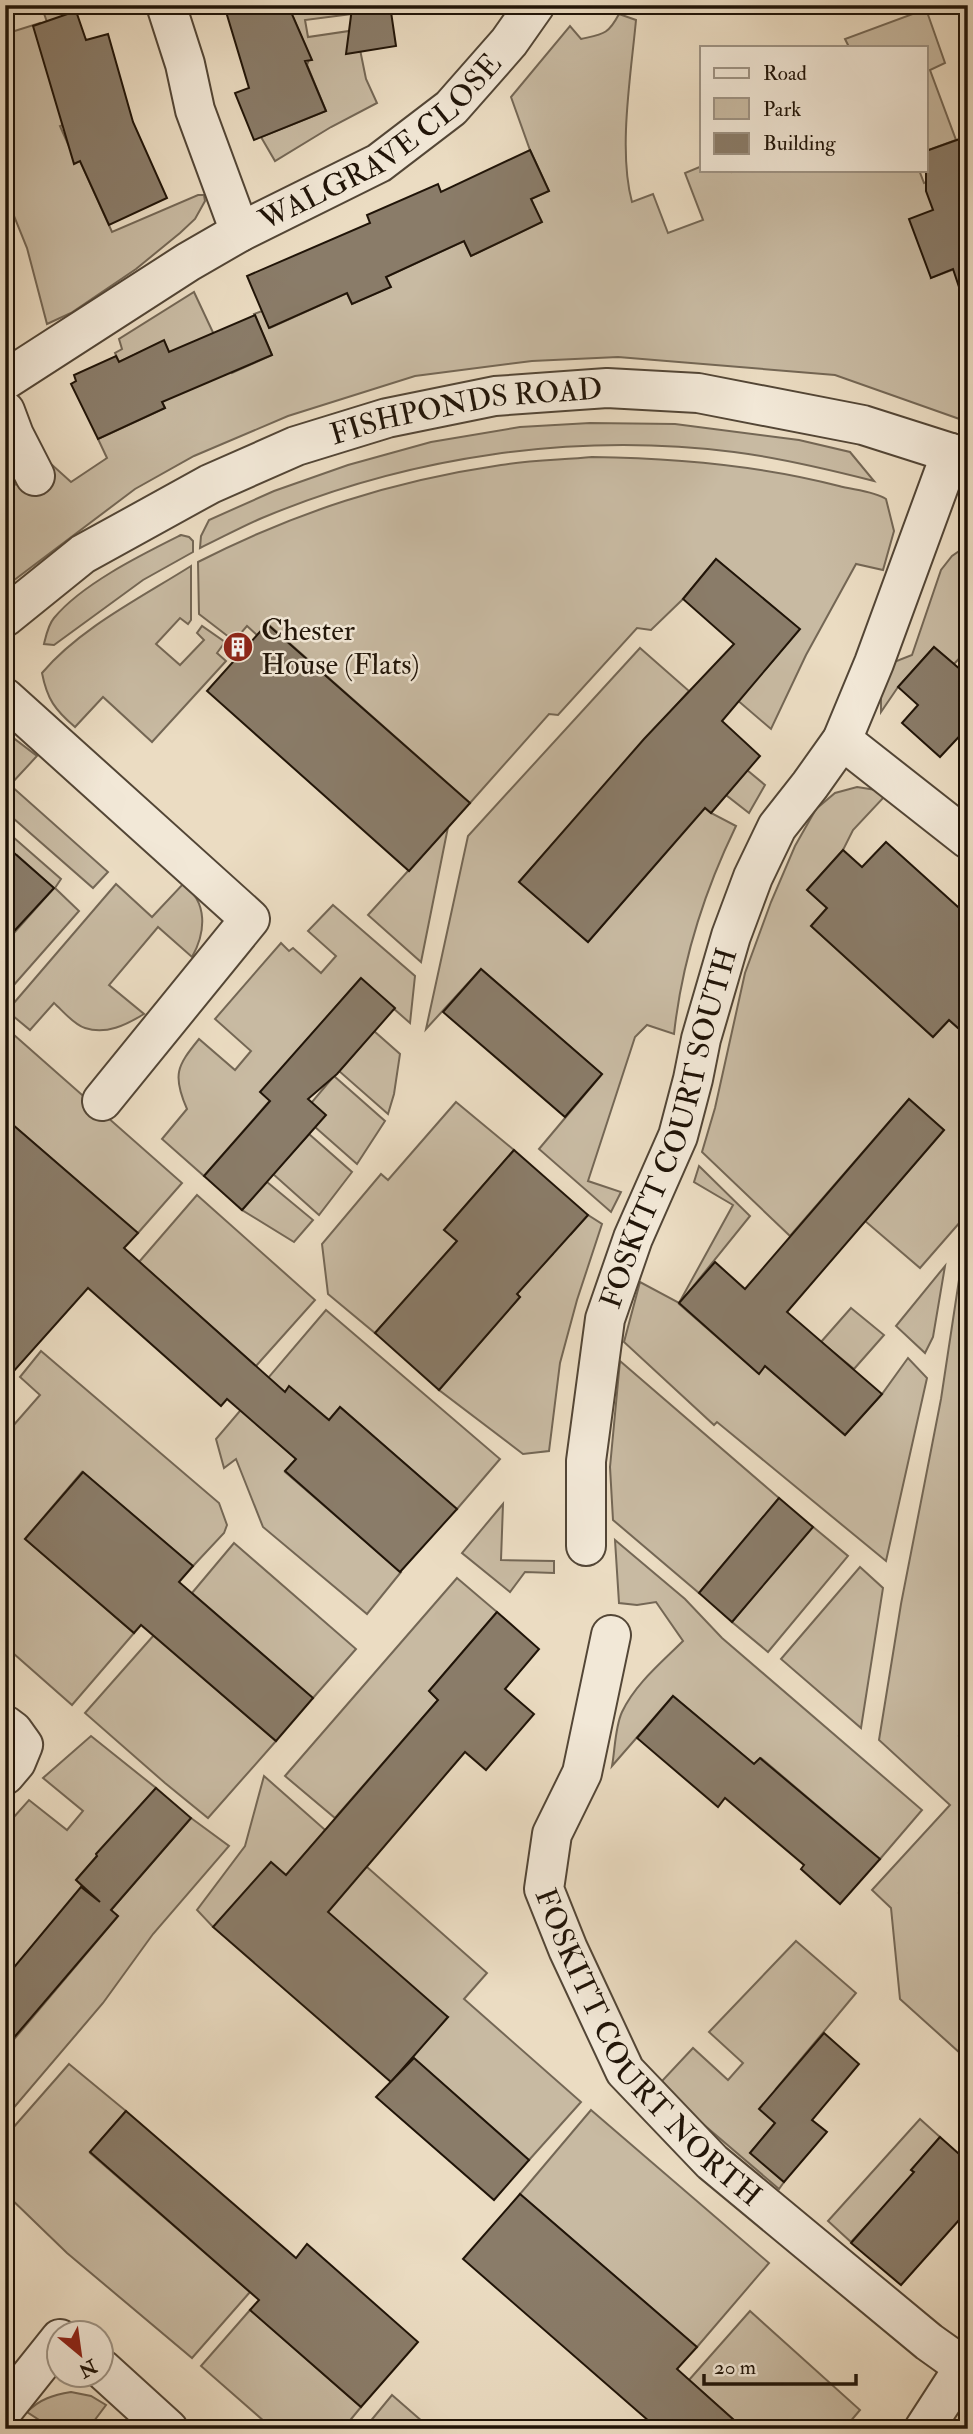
<svg xmlns="http://www.w3.org/2000/svg" width="973" height="2434" font-family="'IM FELL Double Pica',serif">
	<rect width="100%" height="100%" fill="#ebdcc2"/>
	<filter id="stains"><feTurbulence type="fractalNoise" baseFrequency=".00286" numOctaves="4"/><feColorMatrix values="0 0 0 0 .2 0 0 0 0 .09 0 0 0 0 .02 0 0 0 .5 -.17"/></filter>
	<radialGradient id="worn" r=".72"><stop offset=".6" stop-color="#630" stop-opacity="0"/><stop offset="1" stop-color="#630" stop-opacity=".3"/></radialGradient>
	<g fill="#c8baa2" stroke="#746755" stroke-width="2">
		<polygon points="41,5 96,5 47,22"/>
		<polygon points="284,5 377,5 352,8 351,14 305,20 308,37 356,30 366,79 377,103 331,127 275,161 261,137 326,111 307,65 310,57 293,17"/>
		<polygon points="926,9 945,63 930,70 956,140 926,151 926,47 849,47 845,39"/>
		<path d="M619,14L636,20C631,74 618,151 632,202L653,194L668,233L703,220L685,173L702,166V170H730L732,172L738,170H919L924,183L958,171L931,278L968,264V289L961,295L968,304V422L835,375L618,357L532,361L415,376L288,416L194,456L135,489L5,587V489L35,476L50,463L71,482L107,458L98,439L165,408L152,380L177,369L164,341L119,362L115,353L122,349L119,339L194,292L232,373L272,355L254,314L262,311L270,328L347,293L352,304L390,287L386,277L464,241L471,256L541,222L531,199L549,191L530,150L511,97L570,26L581,39C603,34 608,35 619,14Z"/>
		<polygon points="40,23 49,51 66,124 60,126 76,162 80,161 112,232 198,195 204,195 205,201 195,219 180,233 136,269 71,313 47,324 27,248 10,206 5,208 5,34"/>
		<path d="M590,423L675,424L799,440L850,452L874,481C827,469 781,458 734,452C575,432 410,456 262,518C241,527 221,538 200,548L201,536L209,520L274,491L348,465L431,442L520,427Z"/>
		<path d="M592,457C676,458 758,465 839,486C854,490 874,491 886,499L894,531L883,570L856,564L806,655L771,729L736,699L766,669L799,629L716,559L683,599L651,630L637,628L558,715L549,714L470,803L268,624L257,635L247,626L234,641L199,614L198,562C296,512 392,481 501,465C531,460 562,460 592,457Z"/>
		<path d="M181,535L189,537L193,541V552L143,580L54,645L44,644C46,636 48,625 54,618C82,584 141,555 181,535Z"/>
		<polygon points="968,545 968,649 954,664 934,647 898,687 881,712 881,696 894,662 912,655 941,570 952,556"/>
		<path d="M191,566V620L188,624L180,618L156,644L180,665L204,640L197,633L202,626L225,642L217,653L226,661L152,742L103,697L75,727C55,710 47,699 42,673C80,628 142,597 191,566Z"/>
		<path d="M640,648L689,691L519,882L588,942L684,831L678,785L711,813L736,826C704,892 682,961 674,1034L647,1025L635,1037L588,1181L621,1192L611,1212L539,1149L602,1074L481,969L426,1029L468,836Z"/>
		<polygon points="5,735 12,737 37,756 10,785 108,872 93,888 5,811"/>
		<polygon points="747,770 765,785 749,813 726,795"/>
		<polygon points="857,787 876,790 885,796 853,830 843,850 807,890 827,908 811,926 933,1037 949,1020 968,1037 968,1213 920,1268 865,1221 944,1130 909,1099 790,1236 702,1152 715,1108 745,973 771,902 795,846 816,809 835,793"/>
		<polygon points="448,827 421,962 368,915"/>
		<polygon points="5,830 61,879 55,888 79,911 5,995 5,943 54,888 17,855 5,867"/>
		<path d="M116,884L152,917L183,884C208,902 206,932 192,957L158,927L109,985L144,1014C126,1025 106,1035 85,1028C74,1025 62,1010 54,1003L30,1030L7,1011Z"/>
		<path d="M333,905L415,976L410,1023L360,979L278,1073L287,1081L204,1176L162,1139L187,1109C172,1075 177,1066 199,1039L235,1070L251,1051L215,1019L281,943L289,951L293,948L321,973L336,956L308,931Z"/>
		<polygon points="5,1027 182,1183 138,1233 5,1118"/>
		<polygon points="374,1031 400,1054 394,1094 388,1114 339,1071"/>
		<polygon points="334,1076 385,1121 357,1164 315,1127 312,1102"/>
		<polygon points="456,1102 514,1150 444,1230 457,1241 375,1333 328,1294 322,1244 381,1174 388,1180"/>
		<polygon points="309,1134 352,1172 319,1215 273,1174"/>
		<polygon points="699,1166 750,1216 679,1304 758,1373 765,1366 845,1435 882,1394 908,1358 927,1378 886,1561 717,1422 714,1425 624,1342 640,1282 679,1303 733,1205 694,1182"/>
		<polygon points="267,1182 313,1220 294,1242 242,1210"/>
		<polygon points="197,1195 315,1300 256,1366 139,1262"/>
		<polygon points="540,1207 571,1234 588,1215 602,1224 577,1300 560,1363 549,1451 523,1454 439,1390 520,1297 486,1267 535,1273 553,1254"/>
		<polygon points="962,1260 968,1265 968,1662 964,1666 968,1669 968,1697 960,1706 968,1712 968,1725 959,1736 968,1744 968,1777 964,1782 968,1786 968,1805 960,1814 968,1821 968,1855 963,1861 968,1865 968,1883 959,1893 968,1901 968,1935 963,1940 968,1944 968,1962 960,1972 968,1980 968,2018 965,2022 968,2024 968,2045 960,2053 900,1999 891,1908 872,1890 950,1805 879,1740 901,1604 941,1399"/>
		<polygon points="945,1266 933,1337 925,1353 896,1326"/>
		<polygon points="851,1308 884,1335 854,1369 821,1342"/>
		<polygon points="326,1310 500,1459 457,1509 340,1407 329,1420 289,1387 257,1425 296,1459 285,1472 401,1572 367,1614 263,1527 236,1459 224,1468 216,1439"/>
		<polygon points="41,1351 219,1503 227,1525 224,1533 193,1566 82,1472 25,1539 134,1633 72,1705 5,1646 5,1435 40,1395 20,1377"/>
		<polygon points="620,1361 779,1498 699,1593 613,1520 610,1467"/>
		<polygon points="503,1504 501,1560 554,1561 554,1573 525,1572 510,1592 462,1553"/>
		<polygon points="812,1526 848,1556 768,1652 732,1622"/>
		<path d="M615,1540L685,1599L722,1638L922,1810L880,1859L761,1758L754,1764L673,1696L612,1766C615,1750 615,1727 622,1712C635,1684 662,1662 683,1641L656,1602L637,1605L619,1603Z"/>
		<polygon points="234,1543 356,1649 313,1698 192,1593"/>
		<polygon points="860,1567 883,1588 861,1728 781,1659"/>
		<polygon points="457,1578 497,1612 429,1691 438,1700 335,1818 285,1776"/>
		<polygon points="154,1635 276,1741 208,1818 165,1783 85,1713"/>
		<polygon points="91,1736 156,1788 76,1880 83,1887 5,1980 5,1827 29,1800 67,1830 83,1811 43,1778"/>
		<polygon points="264,1776 487,1973 464,1999 581,2102 529,2160 412,2057 448,2017 213,1927 197,1910 245,1846"/>
		<polygon points="191,1818 229,1846 153,1934 103,2003 5,2118 5,2050 118,1916 111,1910"/>
		<polygon points="796,1941 856,1993 776,2089 792,2103 750,2153 784,2182 779,2189 683,2107 662,2081 693,2048 728,2080 743,2063 709,2032"/>
		<polygon points="69,2064 126,2111 90,2153 250,2292 192,2358 67,2253 5,2193 5,2137"/>
		<polygon points="591,2110 769,2263 697,2347 520,2194"/>
		<polygon points="920,2119 940,2137 911,2170 927,2184 890,2225 877,2214 851,2242 828,2221"/>
		<polygon points="250,2310 361,2407 343,2429 273,2429 201,2366"/>
		<polygon points="750,2311 860,2410 844,2429 744,2429 689,2380"/>
		<path d="M71,2392L91,2396L106,2405L88,2429H49L50,2427L27,2412C40,2399 53,2395 71,2392Z"/>
		<polygon points="392,2395 431,2429 364,2429"/>
	</g>
	<g fill="#8a7c69" stroke="#201408" stroke-width="2">
		<polygon points="224,5 288,5 312,60 305,61 326,111 254,140 235,93 249,88"/>
		<polygon points="374,5 390,5 396,46 346,54 352,8"/>
		<polygon points="76,11 86,40 108,34 133,122 167,198 109,225 80,161 74,164 33,26"/>
		<polygon points="968,136 968,292 961,293 953,269 931,278 909,219 933,210 926,191 926,151"/>
		<polygon points="530,150 549,191 531,199 542,222 471,256 464,241 386,277 391,287 352,304 347,293 269,328 247,276 370,223 367,215 438,184 441,192"/>
		<polygon points="255,315 272,355 162,402 165,408 98,439 71,384 76,381 74,375 116,356 119,362 164,340 169,352"/>
		<polygon points="716,559 800,629 722,721 760,756 711,813 705,808 588,942 519,882 644,739 734,644 683,599"/>
		<polygon points="267,624 470,803 409,871 207,691"/>
		<polygon points="934,647 968,676 968,727 940,757 902,723 918,705 898,687"/>
		<polygon points="886,842 968,916 968,1037 949,1020 933,1037 811,926 827,908 807,890 843,850 862,867"/>
		<polygon points="5,845 54,888 5,941"/>
		<polygon points="481,969 602,1074 565,1117 443,1012"/>
		<polygon points="361,978 395,1008 337,1074 308,1099 326,1115 242,1210 204,1176 270,1101 260,1092"/>
		<polygon points="909,1099 944,1130 787,1312 882,1394 845,1435 765,1366 759,1374 679,1303 715,1262 745,1289"/>
		<polygon points="5,1118 138,1233 124,1248 285,1392 289,1386 329,1420 340,1407 457,1509 400,1572 285,1471 296,1459 227,1399 221,1406 88,1288 5,1381"/>
		<polygon points="514,1150 588,1215 517,1294 520,1297 439,1390 375,1333 457,1241 444,1230"/>
		<polygon points="83,1472 193,1566 179,1582 313,1698 276,1741 141,1625 134,1633 25,1539"/>
		<polygon points="779,1498 813,1527 732,1622 699,1593"/>
		<polygon points="497,1612 539,1649 505,1689 534,1714 486,1770 465,1752 328,1912 448,2017 391,2082 213,1927 271,1862 286,1875 438,1700 429,1691"/>
		<polygon points="673,1696 754,1764 760,1758 880,1859 840,1904 801,1869 804,1865 725,1798 718,1807 637,1738"/>
		<polygon points="156,1788 191,1818 111,1910 118,1916 5,2048 5,1978 81,1887 100,1902 76,1880 97,1856 96,1854"/>
		<polygon points="824,2033 859,2064 812,2120 827,2132 784,2182 750,2153 775,2123 759,2109"/>
		<polygon points="414,2058 529,2160 494,2200 376,2097"/>
		<polygon points="126,2111 296,2258 307,2244 418,2342 361,2407 250,2310 259,2300 90,2152"/>
		<polygon points="940,2137 968,2162 968,2210 901,2285 851,2243 914,2172 911,2170"/>
		<polygon points="520,2194 697,2347 677,2369 744,2429 658,2429 463,2259"/>
	</g>
	<g fill="none" stroke-linecap="round" stroke-linejoin="round">
		<g stroke="#534636" stroke-width="42">
			<g id="minor">
				<polyline points="166,5 185,64 195,110 240,232"/>
				<path id="s1" d="M5,380L188,262L240,232L379,163L451,108L509,42L535,5"/>
				<polyline points="5,411 14,435 35,476"/>
				<polyline points="5,698 250,919 102,1101"/>
				<polyline points="842,740 968,839"/>
				<path id="s2" d="M586,1546V1461L605,1319L633,1238L678,1136L693,1079L701,1039L731,936L753,877L777,827L810,785L842,740L874,663L951,453"/>
				<path id="s3" d="M611,1635L582,1773L552,1834L544,1889L568,1949L625,2071L712,2162L929,2342L964,2367"/>
				<polyline points="5,1725 13,1731 23,1745 16,1762 5,1775"/>
				<polyline points="102,2369 168,2429"/>
				<polyline points="5,2408 60,2339"/>
				<polyline points="924,2429 968,2361"/>
			</g>
		</g>
		<g stroke="#534636" stroke-width="42">
			<g id="tertiary">
				<path id="s4" d="M5,617L83,554L210,484L296,446L387,418L495,396L607,388L698,393L863,425L951,453L968,461"/>
			</g>
		</g>
		<use href="#minor" stroke="#f2e8d7" stroke-width="38"/>
		<use href="#tertiary" stroke="#f2e8d7" stroke-width="38"/>
	</g>
	<defs>
		<g id="building-disc" transform="scale(1.575)"><circle r="9.5" fill="#8f2418" stroke="#f2e8d7"/><path d="M-4-6H4V6H1V3H-1V6H-4ZM-2.5-4.3h1.7v1.8h-1.7ZM.8-4.3h1.7v1.8H.8ZM-2.5-1h1.7V.8h-1.7ZM.8-1h1.7V.8H.8Z" fill="#fff"/></g>
	</defs>
	<g fill-rule="evenodd">
		<use href="#building-disc" x="238" y="647"/>
	</g>
	<g text-anchor="middle" dominant-baseline="central" stroke-width="5" stroke-linejoin="round" paint-order="stroke">
		<g font-size="30" fill="#201408" stroke="#f2e8d7">
			<text stroke="none"><textPath href="#s1" startOffset="446">WALGRAVE CLOSE</textPath></text>
			<text stroke="none"><textPath href="#s4" startOffset="514">FISHPONDS ROAD</textPath></text>
			<text stroke="none"><textPath href="#s2" startOffset="430">FOSKITT COURT SOUTH</textPath></text>
			<text stroke="none"><textPath href="#s3" startOffset="457">FOSKITT COURT NORTH</textPath></text>
		</g>
		<g font-size="30" fill="#201408" stroke="#f2e8d7" text-anchor="start">
			<text x="261" y="630">Chester<tspan x="261" dy="34">House (Flats)</tspan></text>
		</g>
	</g>
	<rect width="973" height="2434" fill="none" stroke="#ebdcc2" stroke-width="28"/>
	<rect x="7" y="7" width="959" height="2420" fill="none" stroke="#201408" stroke-width="3.5"/>
	<rect x="14" y="14" width="945" height="2406" fill="none" stroke="#201408" stroke-width="2"/>
	<rect x="700" y="46" width="228" height="126" fill="#f2e8d7" stroke="#9e9384" stroke-width="2"/>
	<rect x="714" y="68" width="35" height="10" fill="#f2e8d7" stroke="#9e9384" stroke-width="2"/>
	<text x="763" y="80" font-size="21" fill="#201408">Road</text>
	<rect x="714" y="98" width="35" height="21" fill="#c8baa2" stroke="#9e9384" stroke-width="2"/>
	<text x="763" y="116" font-size="21" fill="#201408">Park</text>
	<rect x="714" y="133" width="35" height="21" fill="#8a7c69" stroke="#9e9384" stroke-width="2"/>
	<text x="763" y="150" font-size="21" fill="#201408">Building</text>
	<g transform="translate(80 2354) rotate(151)"><circle r="33" fill="#f2e8d7" stroke="#9e9384" stroke-width="2"/>
	<path d="M0-5L12 26L0 18L-12 26Z" fill="#8f2418"/>
	<text y="-10" font-size="19" font-weight="bold" text-anchor="middle" fill="#201408">N</text>
	</g>
	<path d="M704 2374v10h152v-10" fill="none" stroke="#201408" stroke-width="3.5"/>
	<text x="714" y="2374" font-size="21" fill="#201408" stroke="#f2e8d7" stroke-width="5" paint-order="stroke">20 m</text>
	<rect width="100%" height="100%" filter="url(#stains)"/>
	<rect width="100%" height="100%" fill="url(#worn)"/>
</svg>
